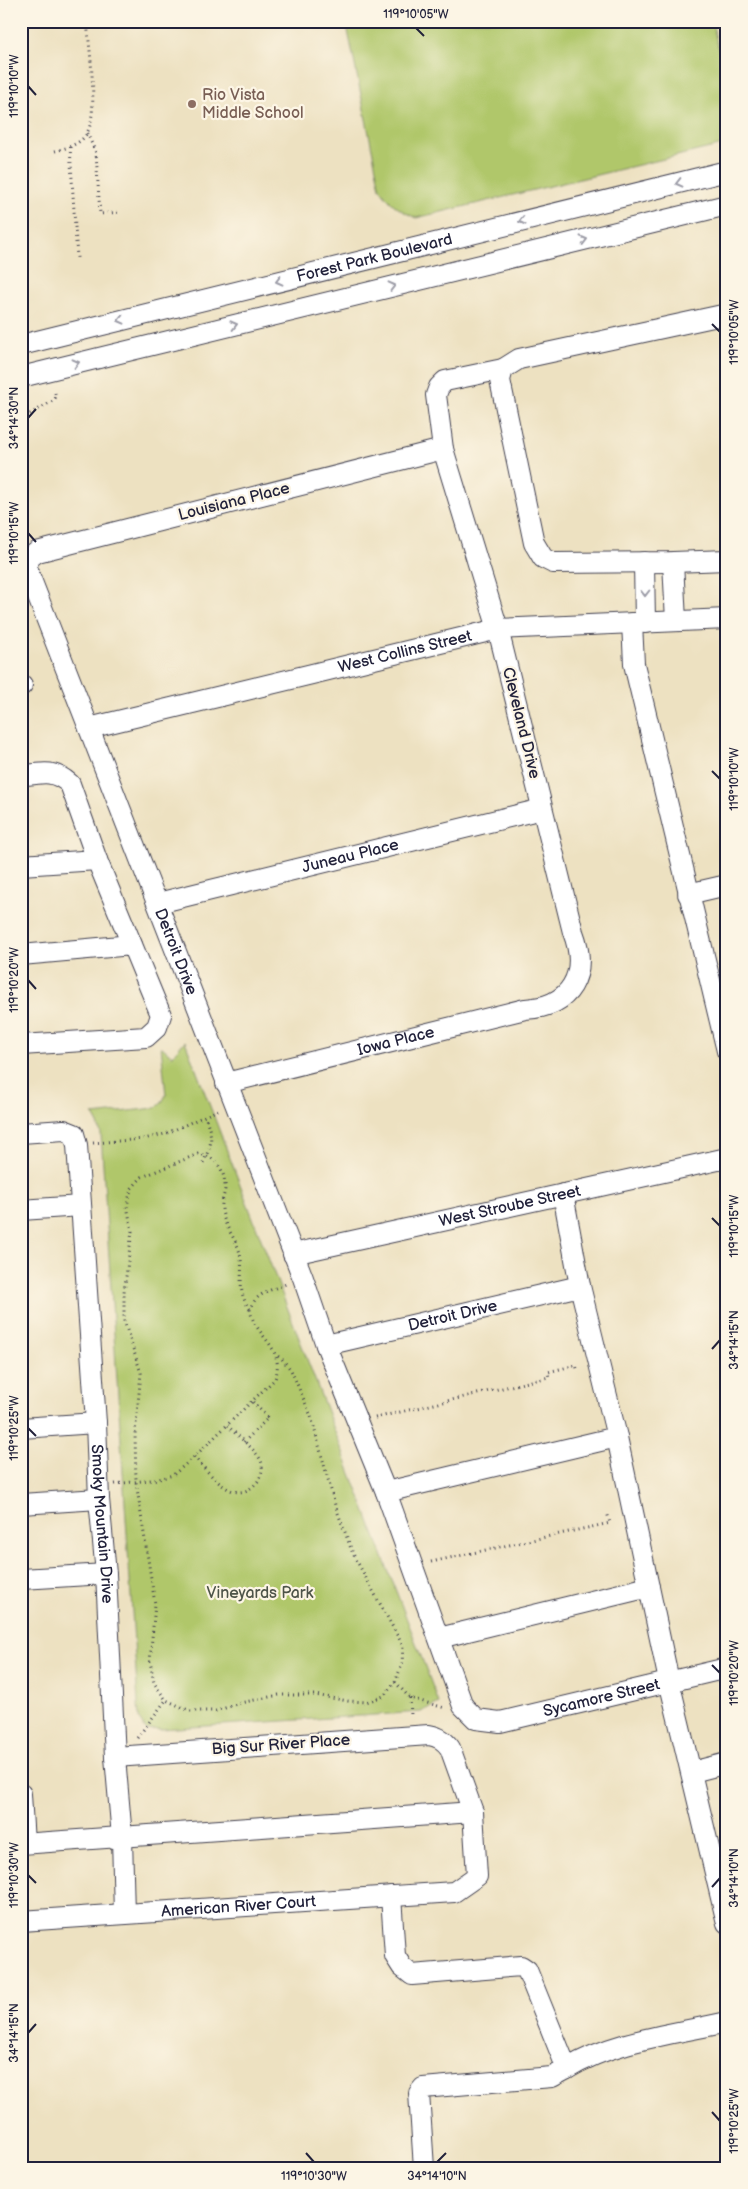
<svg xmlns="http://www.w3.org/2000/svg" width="748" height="2189" font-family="'Balsamiq Sans',sans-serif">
	<rect width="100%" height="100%" fill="#fcf5e5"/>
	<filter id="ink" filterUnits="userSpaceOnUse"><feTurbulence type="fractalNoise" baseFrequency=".02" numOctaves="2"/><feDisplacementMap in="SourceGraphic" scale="10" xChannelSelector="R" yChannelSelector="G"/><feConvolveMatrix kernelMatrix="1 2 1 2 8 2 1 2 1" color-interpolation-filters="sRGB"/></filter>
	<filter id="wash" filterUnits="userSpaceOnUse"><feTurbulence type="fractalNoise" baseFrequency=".0096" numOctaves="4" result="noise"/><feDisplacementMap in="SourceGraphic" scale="20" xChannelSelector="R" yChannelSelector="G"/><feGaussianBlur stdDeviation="1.12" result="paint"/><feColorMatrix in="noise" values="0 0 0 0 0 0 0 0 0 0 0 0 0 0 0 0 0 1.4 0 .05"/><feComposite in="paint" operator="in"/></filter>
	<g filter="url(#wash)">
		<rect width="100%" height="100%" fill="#ede1c1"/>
		<g fill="#b0c76b" stroke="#697453">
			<path d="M346,21H712L727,86V144L416,218C399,210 390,204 380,188Z"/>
			<polygon points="185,1041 439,1703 421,1712 146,1730 139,1719 101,1134 98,1124 93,1115 155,1108 161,1104 166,1095 161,1046 172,1056"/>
		</g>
	</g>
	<g filter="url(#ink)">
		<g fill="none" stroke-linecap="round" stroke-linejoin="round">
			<g stroke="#403f4f" stroke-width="22">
				<g id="minor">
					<polyline points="727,314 519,359 503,369 500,380 534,543 543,558 553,563 673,562 727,560"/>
					<path id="s1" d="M21,345L727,171"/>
					<polyline points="21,377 727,205"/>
					<path id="s2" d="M443,449L37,552L28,559L27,569L303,1278L326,1345L386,1492L463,1706L476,1719L500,1722L727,1668"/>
					<polyline points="644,562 645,623"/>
					<polyline points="673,562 676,621"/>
					<polyline points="632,623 634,664 727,1051"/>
					<polyline points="21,685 22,685"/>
					<path id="s3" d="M89,728L498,629L727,619"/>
					<path d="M21,776C42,773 53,769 70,784L97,860L161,1015L157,1027L146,1037L21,1045"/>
					<polyline points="21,865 97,860"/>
					<polyline points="688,894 727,885"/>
					<path id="s4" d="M158,903L542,809"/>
					<polyline points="21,955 132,945"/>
					<path id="s5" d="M226,1083L525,1009C571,1007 589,974 573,932L498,629L443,449L436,395L439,387L445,381L503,369"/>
					<path id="s6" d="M21,1133L64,1130L74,1134L77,1145L96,1423L99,1499L106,1574L115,1757L122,1837L124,1914"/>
					<polyline points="563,1194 580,1286 617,1437 669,1681 727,1923"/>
					<polyline points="21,1210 81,1206"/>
					<path id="s7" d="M293,1254L727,1158"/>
					<path id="s8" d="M326,1345L580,1286"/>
					<polyline points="21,1428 96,1423"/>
					<polyline points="386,1492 617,1437"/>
					<polyline points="21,1504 99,1499"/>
					<polyline points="21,1579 106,1574"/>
					<polyline points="439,1638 649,1587"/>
					<polyline points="692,1772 727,1763"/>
					<polyline points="21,1794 24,1843"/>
					<polyline points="21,1844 473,1812"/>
					<polyline points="391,1896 395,1956 402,1967 412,1975 521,1966 527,1970 567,2069 552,2077 423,2088 419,2093 424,2168"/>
					<path id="s9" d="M21,1921L454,1892L477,1876L473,1812L450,1748C444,1740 439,1737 429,1735L115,1757"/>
					<path d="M567,2069C614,2040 674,2034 727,2022"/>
				</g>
			</g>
			<g stroke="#403f4f" stroke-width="3" stroke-dasharray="1 4" stroke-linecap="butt">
				<polyline points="87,133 96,153 100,214 120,212"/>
				<polyline points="70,147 77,258"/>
				<path d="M55,151C67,148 81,144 87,133C99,112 89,47 87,21"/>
				<polyline points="21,419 53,401 56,397 55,393"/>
				<polyline points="93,1143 144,1139 165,1134 218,1110"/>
				<path d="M203,1163C213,1141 213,1139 205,1116"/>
				<path d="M250,1309C234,1289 246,1271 239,1250C234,1235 223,1226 222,1208C221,1200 226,1192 225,1185C224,1168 215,1156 198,1154L142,1177L131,1189L127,1206L132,1231L124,1292V1321L141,1373L135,1434L136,1482L155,1604L150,1661L154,1683L166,1700L190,1711H216L240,1703L279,1695H315L348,1701L366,1702L384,1696L395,1682L402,1665L403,1646L353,1554L335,1505L311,1416L291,1370L282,1359L276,1355"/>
				<polyline points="375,1418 549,1377 548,1372 576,1365 578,1372"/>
				<polyline points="244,1442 268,1418 252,1401"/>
				<path d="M194,1457C211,1474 235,1510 258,1481C262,1475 264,1465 260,1459C254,1448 236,1435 227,1425"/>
				<path d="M115,1484L159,1479L173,1475L194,1457L275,1379C286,1346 254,1337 250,1309C256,1293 271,1290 286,1284"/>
				<polyline points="431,1562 610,1523 607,1512"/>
				<polyline points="395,1682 410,1698 445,1708"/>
				<polyline points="410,1698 411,1715"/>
				<polyline points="137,1738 166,1700"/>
			</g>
			<use href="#minor" stroke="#fff" stroke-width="20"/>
		</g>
		<defs><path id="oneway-chevron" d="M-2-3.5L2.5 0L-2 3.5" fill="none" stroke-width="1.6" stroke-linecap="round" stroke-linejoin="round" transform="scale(1.25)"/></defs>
		<g stroke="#9c9ca7">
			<use href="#oneway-chevron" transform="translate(679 183) rotate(166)"/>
			<use href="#oneway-chevron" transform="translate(522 221) rotate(166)"/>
			<use href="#oneway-chevron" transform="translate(584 240) rotate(-14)"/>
			<use href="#oneway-chevron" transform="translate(279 281) rotate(166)"/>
			<use href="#oneway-chevron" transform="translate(392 286) rotate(-14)"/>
			<use href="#oneway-chevron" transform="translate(121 320) rotate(166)"/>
			<use href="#oneway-chevron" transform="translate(234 325) rotate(-14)"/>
			<use href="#oneway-chevron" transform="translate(76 363) rotate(-14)"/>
			<use href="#oneway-chevron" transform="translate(645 593) rotate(90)"/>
		</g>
	</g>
	<path fill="none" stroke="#22223b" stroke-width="2" d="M416,28L424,36M28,86L36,95M712,324L720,332M28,418L36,409M28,533L36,542M712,771L720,779M28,980L36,989M712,1218L720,1226M712,1349L720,1340M28,1428L36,1436M712,1665L720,1673M28,1875L36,1883M712,1887L720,1878M28,2033L36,2024M712,2112L720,2121M306,2153L314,2162M437,2162L446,2153"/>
	<circle fill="#8d6e63" stroke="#fcf5e5" stroke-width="2" cx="192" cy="104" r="5"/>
	<g text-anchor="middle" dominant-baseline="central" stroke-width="4.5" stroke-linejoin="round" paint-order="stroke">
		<g font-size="16" fill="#785e54" stroke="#fcf5e5" text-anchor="start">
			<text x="202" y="95">Rio Vista<tspan x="202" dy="18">Middle School</tspan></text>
		</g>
		<g font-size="16" fill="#22223b" stroke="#fcf5e5">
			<text stroke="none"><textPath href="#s1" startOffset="364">Forest Park Boulevard</textPath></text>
			<text transform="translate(234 502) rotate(-14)">Louisiana Place</text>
			<text stroke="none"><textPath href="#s3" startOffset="325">West Collins Street</textPath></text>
			<text transform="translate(521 723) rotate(76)">Cleveland Drive</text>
			<text stroke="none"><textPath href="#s4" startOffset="198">Juneau Place</textPath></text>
			<text stroke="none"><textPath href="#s2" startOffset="851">Detroit Drive</textPath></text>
			<text stroke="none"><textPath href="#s5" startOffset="175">Iowa Place</textPath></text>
			<text stroke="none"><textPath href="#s7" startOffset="222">West Stroube Street</textPath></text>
			<text stroke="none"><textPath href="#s8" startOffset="130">Detroit Drive</textPath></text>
			<text stroke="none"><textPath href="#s6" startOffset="445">Smoky Mountain Drive</textPath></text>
			<text stroke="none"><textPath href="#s2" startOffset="1805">Sycamore Street</textPath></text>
			<text transform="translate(281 1745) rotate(-4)">Big Sur River Place</text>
			<text stroke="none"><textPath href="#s9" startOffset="218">American River Court</textPath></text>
		</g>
		<g font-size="16" fill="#4d5449" stroke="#fcf5e5">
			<text x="260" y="1593">Vineyards Park</text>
		</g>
	</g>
	<rect width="748" height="2189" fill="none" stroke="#fcf5e5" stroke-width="55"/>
	<rect x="28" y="28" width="692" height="2134" fill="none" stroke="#22223b" stroke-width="2"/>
	<g font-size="12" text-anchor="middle" fill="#22223b">
		<text x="416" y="18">119°10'05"W</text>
		<text transform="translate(14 86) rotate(-90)" y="4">119°10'10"W</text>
		<text transform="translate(734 332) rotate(-90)" y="4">119°10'05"W</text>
		<text transform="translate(14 418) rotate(-90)" y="4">34°14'30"N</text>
		<text transform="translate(14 533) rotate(-90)" y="4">119°10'15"W</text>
		<text transform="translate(734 779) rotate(-90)" y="4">119°10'10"W</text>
		<text transform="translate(14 980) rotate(-90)" y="4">119°10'20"W</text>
		<text transform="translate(734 1226) rotate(-90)" y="4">119°10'15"W</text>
		<text transform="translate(734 1340) rotate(-90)" y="4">34°14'15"N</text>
		<text transform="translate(14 1428) rotate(-90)" y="4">119°10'25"W</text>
		<text transform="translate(734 1673) rotate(-90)" y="4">119°10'20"W</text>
		<text transform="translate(14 1875) rotate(-90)" y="4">119°10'30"W</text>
		<text transform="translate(734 1878) rotate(-90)" y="4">34°14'10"N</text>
		<text transform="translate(14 2033) rotate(-90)" y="4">34°14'15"N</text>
		<text transform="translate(734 2121) rotate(-90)" y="4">119°10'25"W</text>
		<text x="314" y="2180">119°10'30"W</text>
		<text x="437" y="2180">34°14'10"N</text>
	</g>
</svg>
